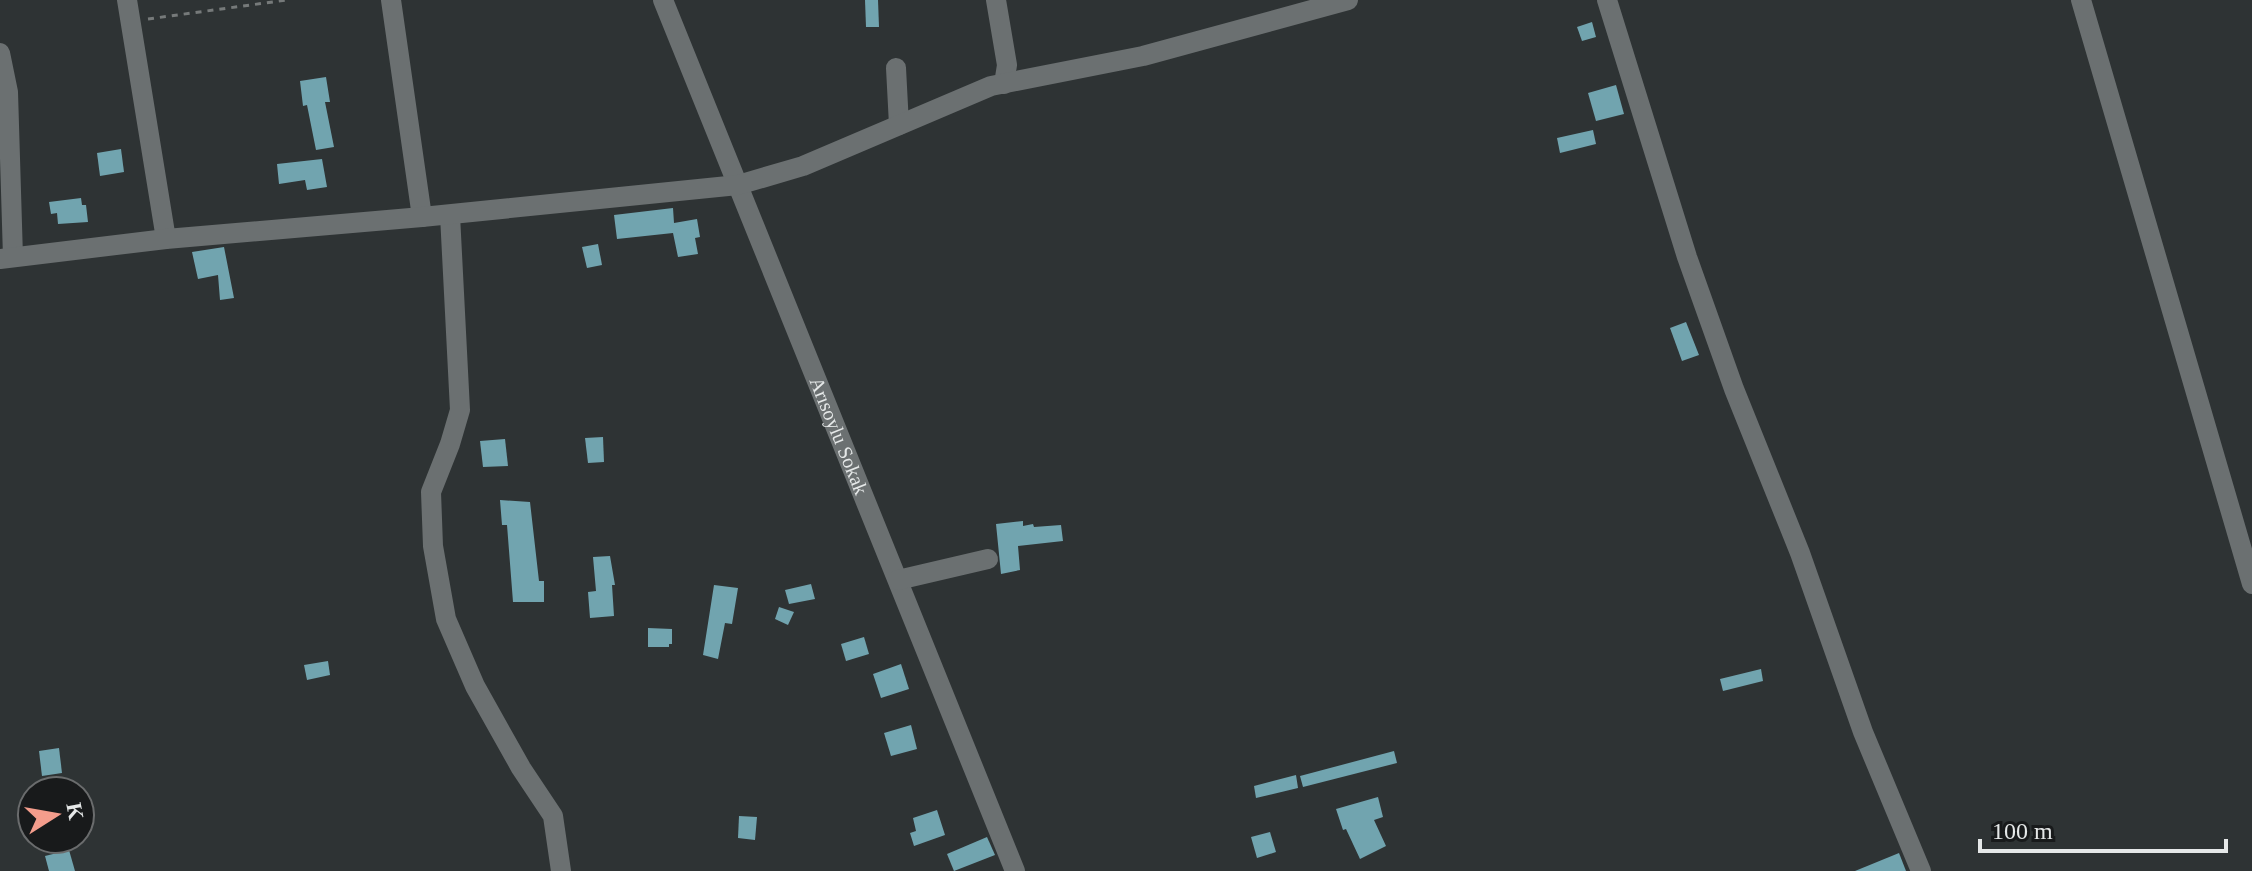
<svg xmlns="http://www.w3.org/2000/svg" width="2252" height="871" font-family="Georgia,serif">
	<rect width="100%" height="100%" fill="#2e3334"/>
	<g fill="#71a4af">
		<polygon points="865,0 878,0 879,27 866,27"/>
		<polygon points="1592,22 1596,37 1582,41 1577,27"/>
		<polygon points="326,77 330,102 325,102 334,147 316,150 307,105 303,106 300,81"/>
		<polygon points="1616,85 1624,114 1596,121 1588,93"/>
		<polygon points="1593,130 1596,144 1560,153 1557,138"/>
		<polygon points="121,149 124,172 100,176 97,153"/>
		<polygon points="322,159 327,187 307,190 305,180 279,184 277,164"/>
		<polygon points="81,198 82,205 86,205 88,222 58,224 57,213 51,214 49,202"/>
		<polygon points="673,208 674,223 697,219 700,237 695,238 698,254 678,257 673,233 617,239 614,215"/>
		<polygon points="598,244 602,265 587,268 582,247"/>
		<polygon points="224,247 234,298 220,300 218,275 198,279 192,252"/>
		<polygon points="1686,322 1699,355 1682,361 1670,328"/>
		<polygon points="603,437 604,462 588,463 585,438"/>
		<polygon points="505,439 508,466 483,467 480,441"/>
		<polygon points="500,500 530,502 539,581 544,581 544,602 513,602 507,525 502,525"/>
		<polygon points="1023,521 1023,526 1033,524 1034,527 1061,525 1063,541 1018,546 1020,570 1001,574 996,524"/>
		<polygon points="610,556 615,585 612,585 614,616 590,618 588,592 596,591 593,557"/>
		<polygon points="811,584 815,599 789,604 785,590"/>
		<polygon points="714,585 738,588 732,624 725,623 718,659 703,655"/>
		<polygon points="779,607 794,612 788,625 775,619"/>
		<polygon points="648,628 672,629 672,644 669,644 669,647 648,647"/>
		<polygon points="864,637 869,654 846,661 841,644"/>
		<polygon points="328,661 330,675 307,680 304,665"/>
		<polygon points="901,664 909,689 881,698 873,674"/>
		<polygon points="1761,669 1763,681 1723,691 1720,679"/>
		<polygon points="911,725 917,749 891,756 884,733"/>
		<polygon points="59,748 62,773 42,776 39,751"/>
		<polygon points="1394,751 1397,763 1303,787 1300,776"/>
		<polygon points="1296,775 1298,788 1256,798 1254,786"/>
		<polygon points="1378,797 1383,817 1374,820 1386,846 1360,859 1346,829 1343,830 1336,809"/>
		<polygon points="937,810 945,835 914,846 910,833 916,831 913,818"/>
		<polygon points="739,816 757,817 755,840 738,838"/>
		<polygon points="1270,832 1276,852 1257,858 1251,837"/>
		<polygon points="987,837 995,855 954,871 947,854"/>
		<polygon points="69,850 75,871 49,871 45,856"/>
		<polygon points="1899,853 1906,871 1855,871"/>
	</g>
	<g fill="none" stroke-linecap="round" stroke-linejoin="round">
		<polyline stroke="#767a7a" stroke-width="3" stroke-dasharray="6 6" stroke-linecap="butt" points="148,19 287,0"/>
		<g stroke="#6b7071" stroke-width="20">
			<polyline points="127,0 166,239"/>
			<polyline points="391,0 422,217"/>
			<path id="s1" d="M663,0L1015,871"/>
			<polyline points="996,0 1007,65 1004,84"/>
			<polyline points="1607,0 1687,257 1734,389 1800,553 1863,732 1921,871"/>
			<polyline points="2081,0 2252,584"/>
			<polyline points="0,53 8,92 13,257"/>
			<polyline points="896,68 899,125"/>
			<polyline points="450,215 460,410 450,444 431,492 433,546 446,619 475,686 521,768 553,816 561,871"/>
			<polyline points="0,259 166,239 422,217 738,185 803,166 991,86 1143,56 1348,0"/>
			<polyline points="898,580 988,559"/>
		</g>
	</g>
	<g text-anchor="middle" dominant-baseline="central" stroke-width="8" stroke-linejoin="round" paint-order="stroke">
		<g font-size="20" fill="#e5e8e8" stroke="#181a1b">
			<text stroke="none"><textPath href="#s1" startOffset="470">Arısoylu Sokak</textPath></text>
		</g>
	</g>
	<g transform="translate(56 815) rotate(79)"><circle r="38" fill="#181a1b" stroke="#6a6c6d" stroke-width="2"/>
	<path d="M0-6L14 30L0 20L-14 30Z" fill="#f49d8c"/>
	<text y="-12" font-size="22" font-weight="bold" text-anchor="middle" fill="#e5e8e8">K</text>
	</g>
	<path d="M1980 839v12h246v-12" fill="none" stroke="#e5e8e8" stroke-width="4"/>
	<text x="1992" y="839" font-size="24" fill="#e5e8e8" stroke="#181a1b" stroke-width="6" paint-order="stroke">100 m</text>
</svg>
